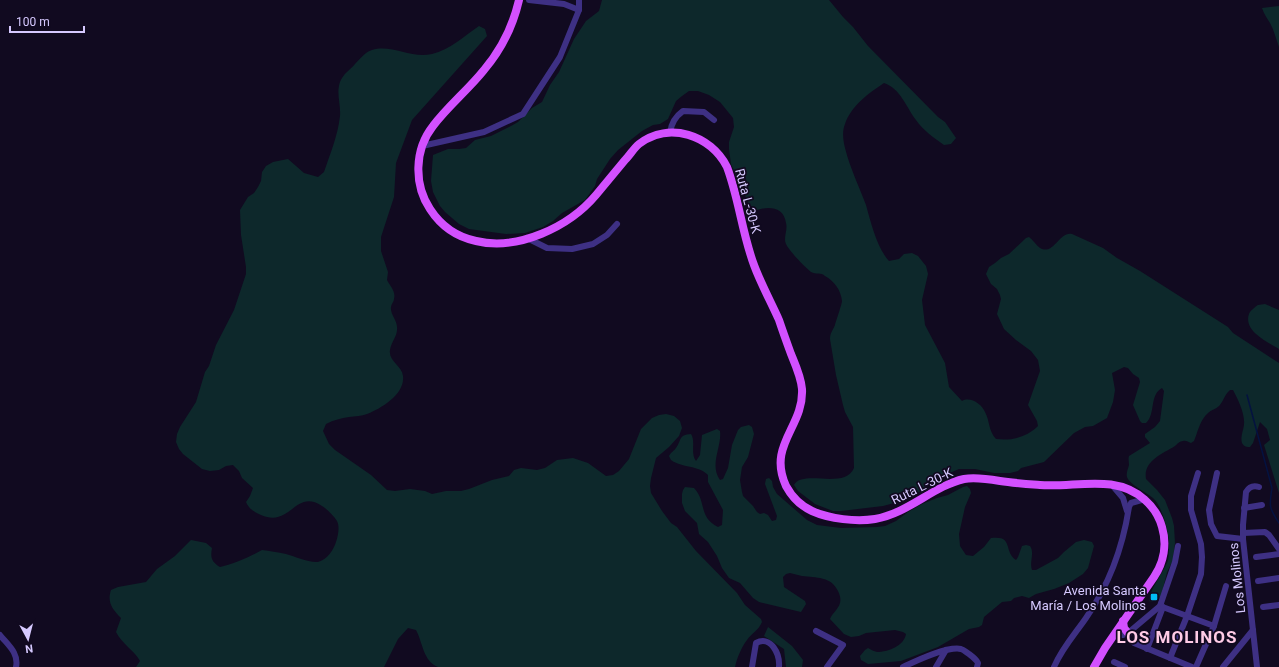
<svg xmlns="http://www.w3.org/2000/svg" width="1279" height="667" font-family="Roboto,sans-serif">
	<rect width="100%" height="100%" fill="#110a20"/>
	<g fill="#0d282b">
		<path d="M602,0H829L843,17L853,27L868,46L938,117L945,122L956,138L951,144L944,145C934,138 923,130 916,120C906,107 901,89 884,83C869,93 851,106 845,124C842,131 843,140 845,148C850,168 859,186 866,205C871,223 877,248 889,261L899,259L904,254L912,253L918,256L926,266L928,274L922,300L925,325L945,363L949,387L962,401C970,396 982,404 985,412C990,421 988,430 996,439C1012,441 1027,437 1038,426L1037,421L1028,405L1040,371L1038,360L1031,351L1016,340L1004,329L997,314L1001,299L1000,295L997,289L991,284L986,274L989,267L995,263L1001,258L1009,254L1026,238L1029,237C1033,240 1036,245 1040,248C1054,256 1059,231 1072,234L1103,248L1117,258L1140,271L1228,327L1233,333L1279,363V493L1264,445L1270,440L1267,429L1260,422L1253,443L1250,447C1247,447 1244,447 1242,443C1240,437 1244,429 1244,424C1245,414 1238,399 1233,390H1230C1224,395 1224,401 1219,406C1216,409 1211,410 1208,413C1200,420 1198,431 1194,441L1191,443C1188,442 1186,440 1183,441C1180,441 1177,444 1175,446C1162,454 1143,461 1146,479L1157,490L1165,500L1172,518L1174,526L1175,543L1173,560L1167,572L1161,597L1152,602L1149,601C1147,594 1165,570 1168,560C1169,554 1169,547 1169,541C1168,530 1162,506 1153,498C1147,493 1129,484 1127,477C1126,473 1128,469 1129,465C1129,462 1128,459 1129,456L1150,443L1145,437V434L1155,427L1160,421L1164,391L1162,388C1149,395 1156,414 1146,423H1142L1140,421L1133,405L1140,382L1139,378L1133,374L1128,368L1124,367L1112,373L1115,390L1113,402L1107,418L1093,426L1085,427L1074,433L1044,462L1021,468L1018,471L1010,473H994L975,469H959L945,475L913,496L898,502L883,506L841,511H833L815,504L798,491L794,485C803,469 845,490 854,468L853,427L845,412L843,405L836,375L830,339C830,333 833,330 835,325C836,321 842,304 842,301C841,290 834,281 825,276C821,272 816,275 811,272C805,267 789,251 786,244C783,238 788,230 786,223C784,207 769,206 757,210L750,205L748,202L731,164L729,149V142L734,127L733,118L720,102L709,95L698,91H689L682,96L676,101L668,119L660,124L653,125L642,131L618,150L610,159L599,176L597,179L595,186L585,200L562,213L553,221L543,227L525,233L506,234L469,229L459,224L445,212L440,206L433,192L431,181L433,155L448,149H459L466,148L475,140L491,136L511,126L518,122L532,108L542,102L550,85L559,72L574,39L586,21L599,11Z"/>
		<path d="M1279,6V47C1276,39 1274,30 1270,23C1267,18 1264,14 1262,8Z"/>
		<path d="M479,26L485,29L487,36L412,120L396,163L394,197L381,237V251L388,272L387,280C390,286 396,291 394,299C394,302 391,304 391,307C390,314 397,320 397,327C398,336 391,342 390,350C388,361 402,366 403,376C405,394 382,408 367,414C362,416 355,416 349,417C341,418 334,420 326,424L323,431L329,444L335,450L371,475L387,490L395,491L410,489L425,491L432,494L446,491H461L469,489L492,480L509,476L514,470L521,468L537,470L545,468L557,460L573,458L588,463L606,476L613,475L619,471L629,459L641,429L652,418L659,415L666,414L674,416L680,421L682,428L679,436L669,447L656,458L651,478L650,486L651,493L662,511L671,523L677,527L696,551L737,593L745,605L761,619L762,622C758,631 752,633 747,640C741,648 737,658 735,667H438C423,661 423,643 416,630L408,628L398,639L384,667H136L140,661C134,650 122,644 116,632L121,618C112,609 107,602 111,590L118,587L146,582L157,569L175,556L191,540L206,543L212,548C210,558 212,562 220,567C232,565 252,556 262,550C269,551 278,552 286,554C294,556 309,563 318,562C327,560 334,549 336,542C338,536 340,527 337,521C333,515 327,509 322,506C295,488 291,528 261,515C254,512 249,509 246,502L250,496L253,488L242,478L239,471L233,465L226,466L219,470L210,471L202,469L183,454L179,449L176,442L177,434L180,427L196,402L205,372L209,366L216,345L234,310L246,274V267L241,235L240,210L248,197L254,193L258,187L261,181L262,172L266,166L273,162L288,159L304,173L318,177L324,172C330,154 338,135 340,116C341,104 336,94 340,82C343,74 350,70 355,64C360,59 365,52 372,50C392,44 411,59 432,54C450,50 464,36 479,26Z"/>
		<path d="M1265,304L1279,310V349C1268,342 1243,331 1249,314C1250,311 1255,307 1258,305Z"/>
		<path d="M749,425L752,427L754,434L748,457L742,467L740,480L742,492L743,496L753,506L757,512L760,514L764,513L768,515L772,521L776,520L777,516L765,484L766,479L769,478L772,481L773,487L777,494L807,520L817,525L841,528L877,527L885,526L896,521L908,512L922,504L937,498L948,495L963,487L967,486L970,489L971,493L965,507L959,534L960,546L966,555L973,556L984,547L991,538C1014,535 1003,551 1016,560L1018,557L1022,546L1026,545L1030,546C1035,553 1029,562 1032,570H1036L1058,558L1064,552L1076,542L1084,540L1092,542L1094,546L1088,568L1083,574L1069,583L1054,589L1036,594L1029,598L1022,596L1014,598L1011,601L1002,602L984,617L982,625L979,627L969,629L938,647L901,661L868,664L861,660L860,656L865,650L868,648C871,650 874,651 877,652C888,652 904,646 906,634L903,632L895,630L866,633L859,636L851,637L844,634L830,619C832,613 838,610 840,603C841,599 840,595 838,591C831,576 816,578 802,576C798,575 794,574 790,573L786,574L783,577L784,587L805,601L806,604L801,612L759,602L753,598L740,583L729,578L722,568L717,556L708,542L699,534L697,523L685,511L682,503V494L683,490L685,487L694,488C707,502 698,517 718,527L722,525L723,510L708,482V475C698,465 682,468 671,460L669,456C671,452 674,451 676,448C682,440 678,435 691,434C696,442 690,453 696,461L700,455L702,435L717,429L720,431C722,447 709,465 720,480L723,479L728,468L732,445L738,430L741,427Z"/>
		<polygon points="768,627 792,646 803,660 802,667 786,667 784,649 764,636"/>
	</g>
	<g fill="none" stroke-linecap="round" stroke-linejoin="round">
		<path stroke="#041240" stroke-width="1.5" d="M1247,395L1272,488C1269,506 1269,508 1279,523"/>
		<g stroke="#3e3084" stroke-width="6">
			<polyline points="529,0 564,4 579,10"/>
			<path d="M670,133C671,124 676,116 683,111L704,112L714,120"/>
			<polyline points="422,146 484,132 523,114 560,57 579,10 579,0"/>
			<polyline points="527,238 547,248 572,249 593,244 607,235 617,224"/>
			<polyline points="1217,473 1209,510 1211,524 1217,536 1243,539"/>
			<polyline points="1112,485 1123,498 1127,511"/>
			<polyline points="1244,508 1262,505"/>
			<polyline points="1243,533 1265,532 1269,535 1279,549"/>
			<polyline points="1256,557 1279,554"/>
			<polyline points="1258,581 1279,578"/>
			<polyline points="1160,606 1214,626"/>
			<polyline points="1263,607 1279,605"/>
			<polyline points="816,631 843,645 827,667"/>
			<path d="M0,635C8,645 19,653 16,667"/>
			<polyline points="1114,635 1123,635 1128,633 1160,606 1175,562 1178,546"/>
			<polyline points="1134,643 1192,667"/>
			<polyline points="1147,649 1163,607"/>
			<polyline points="1170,658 1187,616 1201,574 1202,557 1201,544 1191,510 1191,496 1198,473"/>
			<polyline points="1114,662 1125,667"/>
			<path d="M752,667L756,643C771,635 780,654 779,667"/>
			<path d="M903,667C916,661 947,646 961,649C964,650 966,652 969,654C973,657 976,659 978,663L977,667"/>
			<polyline points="936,667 946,650"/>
			<path d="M1054,667C1062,648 1075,634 1086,618C1109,585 1123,546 1129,507L1131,503L1145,499"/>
			<polyline points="1196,667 1214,626 1226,586"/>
			<polyline points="1223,667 1253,630"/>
			<path d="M1257,667L1243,539V525L1246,492C1249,487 1253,485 1259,487"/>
		</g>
		<g stroke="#d350ff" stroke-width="8">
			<path d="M519,0C513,26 501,50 484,70C468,90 448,106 433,126C414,150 414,185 430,209C441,226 457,237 476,241C518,251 569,227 596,195C606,183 615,172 625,160C630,155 634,148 639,144C669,121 711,135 727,167C739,199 742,233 754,265C761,284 771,302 779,320C783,332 787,343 791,354C796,366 801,377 802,389C804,427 767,445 786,486C792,497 801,506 812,511C830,519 856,522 875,519C909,513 933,486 964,479C976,477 988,479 1000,481C1013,483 1027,484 1040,485C1075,488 1116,473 1145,500C1153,507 1159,516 1162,527C1167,544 1164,562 1154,577L1105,648L1094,667"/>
			<polyline points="1123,621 1124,628 1128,633"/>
		</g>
	</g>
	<rect fill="#00bef4" stroke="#110a20" stroke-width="1.5" x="1150" y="593" width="8" height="8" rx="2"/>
	<g text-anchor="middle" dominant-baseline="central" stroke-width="3.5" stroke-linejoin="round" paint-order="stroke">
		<g font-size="13" fill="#d6c9ff" stroke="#110a20">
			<text transform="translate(748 201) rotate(75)">Ruta L-30-K</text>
			<text transform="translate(922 486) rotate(-26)">Ruta L-30-K</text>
			<text transform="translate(1237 578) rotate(-96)">Los Molinos</text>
		</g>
		<g font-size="13" fill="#d6c9ff" stroke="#110a20" text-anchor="end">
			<text x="1146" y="590">Avenida Santa<tspan x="1146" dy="15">María / Los Molinos</tspan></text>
		</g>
		<g font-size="17" font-weight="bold" letter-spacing="1" fill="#ffcbe6" stroke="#110a20">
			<text x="1177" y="637">LOS MOLINOS</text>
		</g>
	</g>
	<g transform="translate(28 639) rotate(173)" stroke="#110a20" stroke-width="3" paint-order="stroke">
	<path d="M0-3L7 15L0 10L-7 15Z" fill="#d6c9ff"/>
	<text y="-6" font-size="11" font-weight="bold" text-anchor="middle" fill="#d6c9ff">N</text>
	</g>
	<path d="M10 26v6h74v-6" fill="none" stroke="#d6c9ff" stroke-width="2"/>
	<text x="16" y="26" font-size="12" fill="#d6c9ff" stroke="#110a20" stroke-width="3" paint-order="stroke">100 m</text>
</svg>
